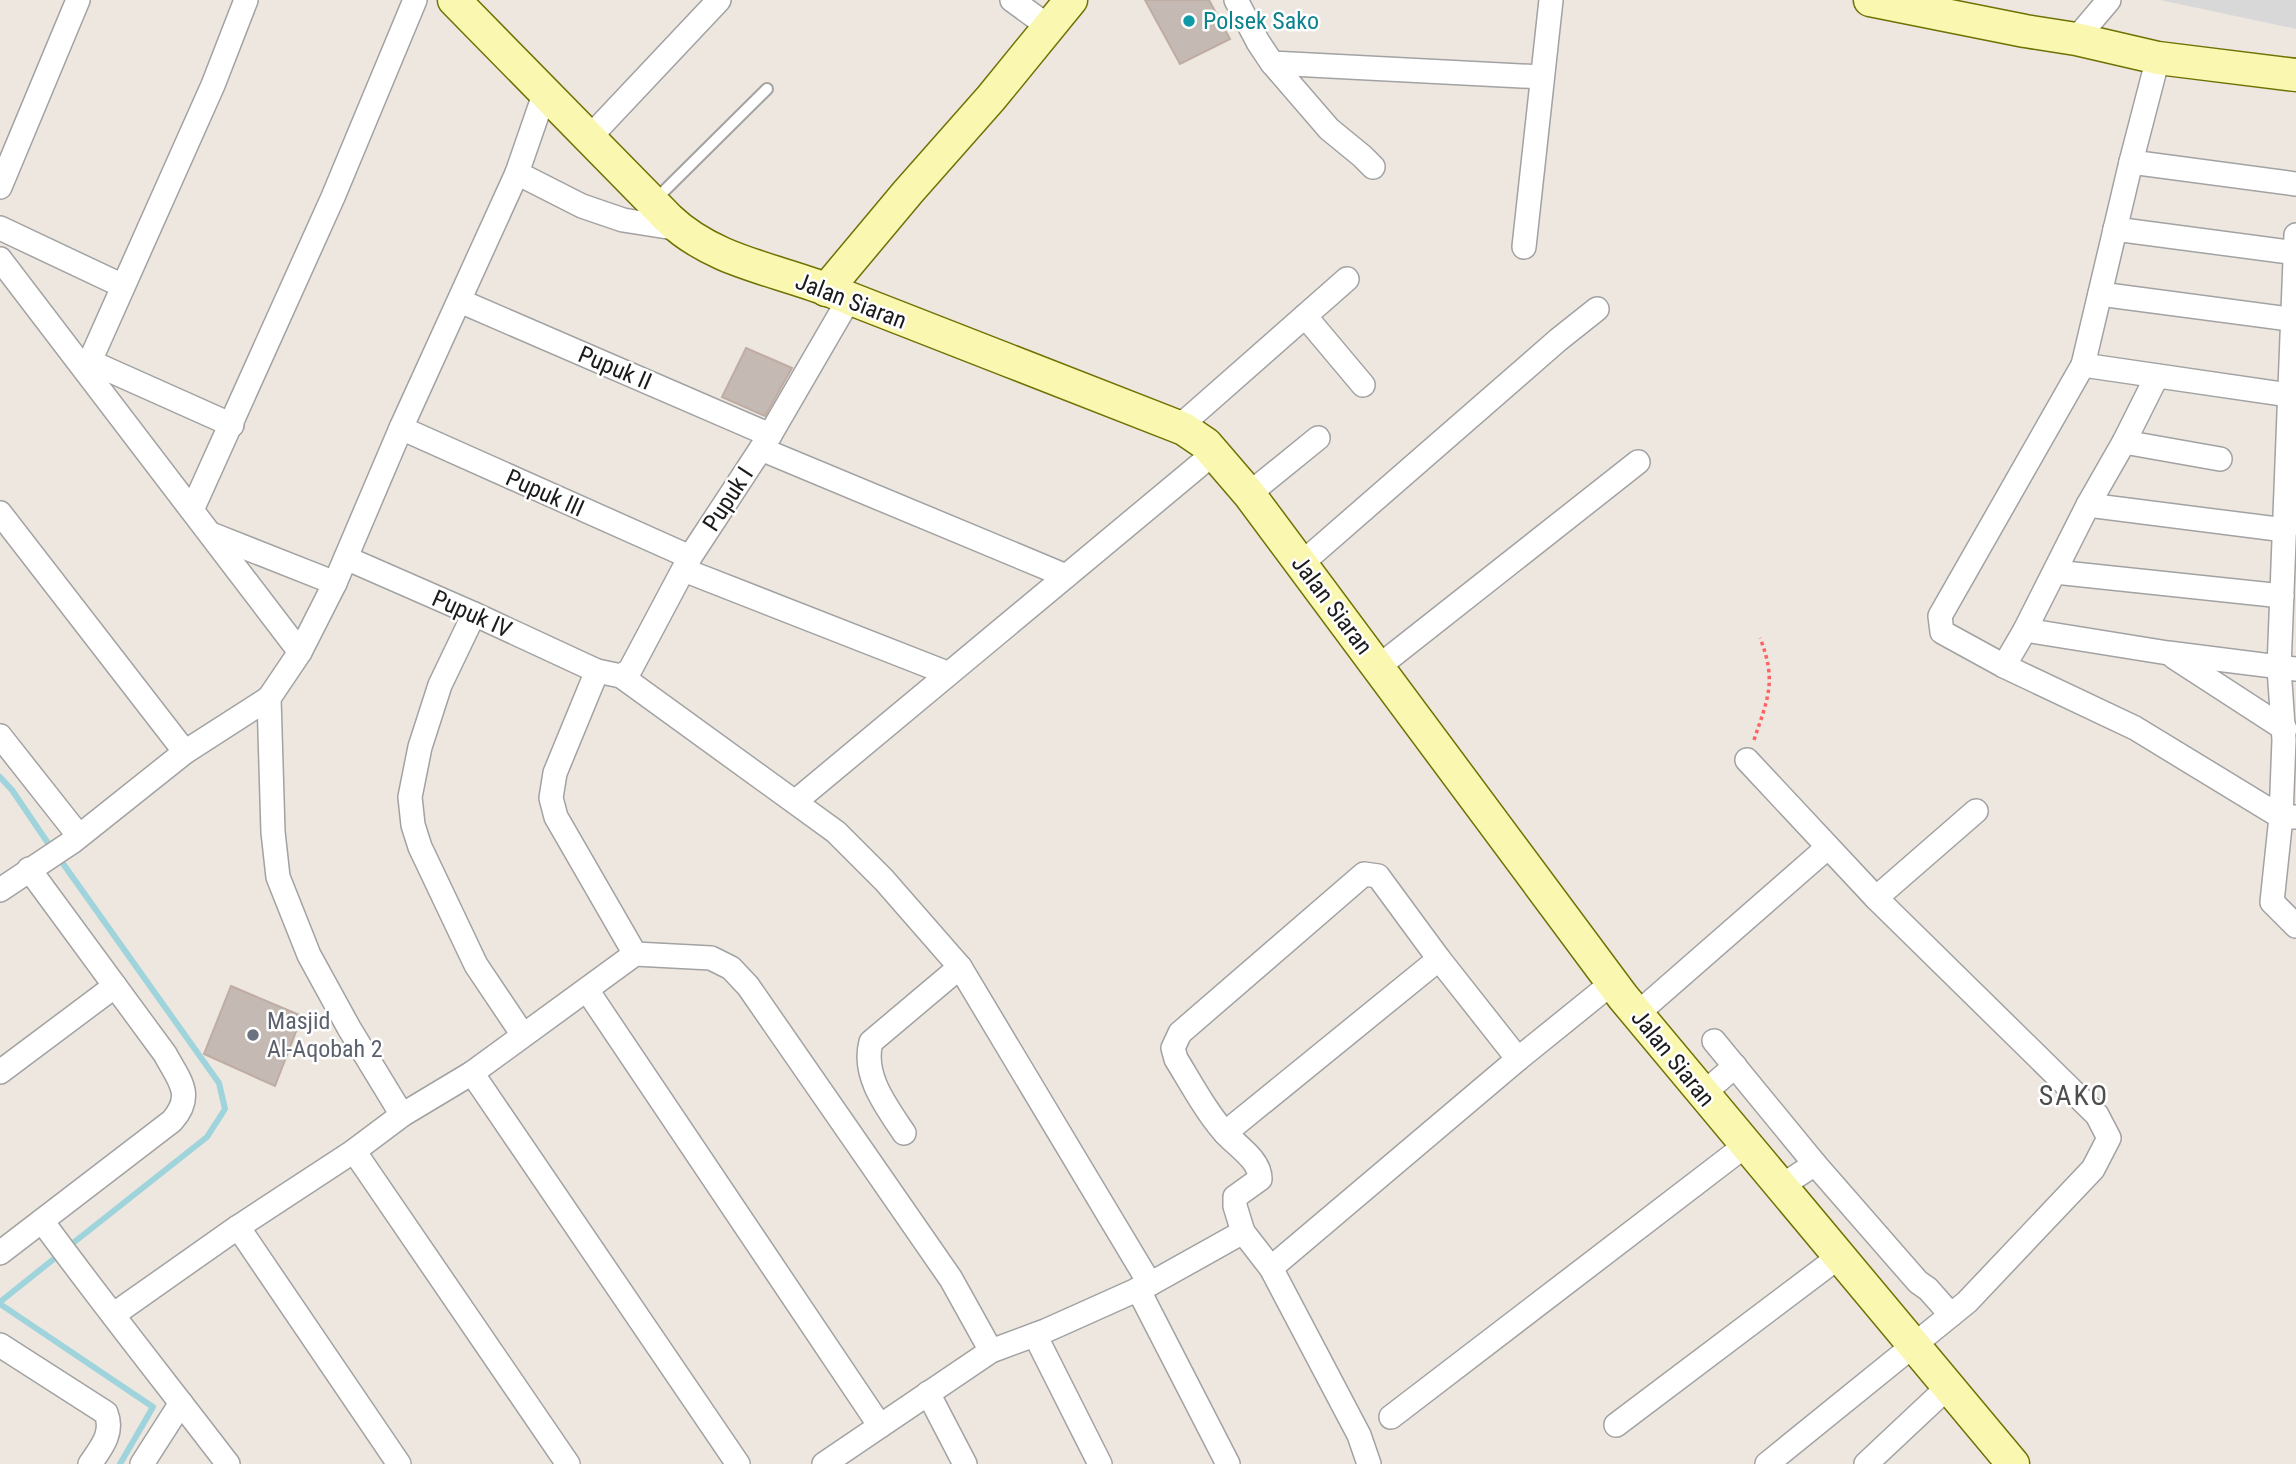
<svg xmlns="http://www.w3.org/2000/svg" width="2296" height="1464" font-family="'Roboto Condensed',sans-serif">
	<rect width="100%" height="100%" fill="#ede7e0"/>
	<polygon fill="#d9d8d8" points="2160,0 2296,0 2296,29"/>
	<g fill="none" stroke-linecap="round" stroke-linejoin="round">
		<g stroke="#9fd4dc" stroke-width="6">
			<polyline points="0,777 12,790 52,849"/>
			<polyline points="59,858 219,1083 225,1109 207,1137 68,1247"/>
			<polyline points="0,1302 60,1254"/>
			<polyline points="0,1304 153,1407 120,1464"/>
		</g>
	</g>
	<g fill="#c5b9b3" stroke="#bfaca2" stroke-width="2">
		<polygon points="1145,0 1209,0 1230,39 1180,64"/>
		<polygon points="746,348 792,368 765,416 722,397"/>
		<polygon points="231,986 302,1016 275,1086 204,1054"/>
	</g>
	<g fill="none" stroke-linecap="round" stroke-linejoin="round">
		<g stroke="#a2a2a2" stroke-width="14">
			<polyline id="lane" points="655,200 767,89"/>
		</g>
		<g stroke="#a2a2a2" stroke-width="26">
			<g id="street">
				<polyline points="1012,0 1049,27"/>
				<polyline points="1236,0 1258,42 1272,63 1542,77"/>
				<polyline points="2076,39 2109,0"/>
				<polyline points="2158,58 2131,162 2083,365 1940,616 1942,632 2004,666 2135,728 2281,817 2296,817"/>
				<polyline points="1272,63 1329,129 1362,156 1373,167"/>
				<polyline points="589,138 719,0"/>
				<polyline points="2131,162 2296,184"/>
				<polyline points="517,173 582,206 623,220 680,229"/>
				<polyline points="0,187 78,0"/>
				<polyline points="0,228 123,286"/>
				<polyline points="2115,229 2296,253"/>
				<polyline points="2296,235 2279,668 2284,740 2281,817 2272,902 2296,926"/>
				<polyline points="1524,247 1551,0"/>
				<polyline points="0,259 300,652"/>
				<polyline points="2100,294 2296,320"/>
				<polyline points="460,301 770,435"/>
				<polyline points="1305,316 1363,385"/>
				<polyline points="91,362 232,425"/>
				<polyline points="2083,365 2296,396"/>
				<polyline points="86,370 213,85 246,0"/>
				<polyline points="2157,376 2124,442 2088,505 2025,630 2168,653 2296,669"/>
				<polyline points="1179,427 1347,279"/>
				<polyline points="401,428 690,557"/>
				<polyline points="2124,442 2220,459"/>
				<polyline points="761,449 1066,576"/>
				<polyline points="1249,494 1318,438"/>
				<polyline points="2088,505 2285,530"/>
				<polyline points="192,510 333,197 415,0"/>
				<polyline points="0,513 185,752"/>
				<polyline points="211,534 335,583"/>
				<polyline points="346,558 474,614 597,671 621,676 630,670 690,557 770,435 849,299"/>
				<polyline points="1301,564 1558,340 1597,309"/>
				<polyline points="684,570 947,673"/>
				<polyline points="2055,572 2282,596"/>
				<polyline points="474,614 440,685 420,747 410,797 413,825 420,847 476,965 523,1035"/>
				<polyline points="2174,657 2285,729"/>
				<polyline points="2004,666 2025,630"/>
				<polyline points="1378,667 1638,462"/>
				<polyline points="597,671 555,773 551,798 556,817 635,954"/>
				<polyline points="621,676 836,832 884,880 960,967 1150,1284"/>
				<polyline points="0,736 79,836"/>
				<polyline points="1747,760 1876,898 2097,1115 2109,1138 2093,1169 1967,1302 1951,1315 1928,1289 1918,1282 1815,1164 1780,1187"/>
				<polyline points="796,801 1214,453"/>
				<polyline points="0,890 72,842 185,752 269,698"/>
				<polyline points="1876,898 1976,811"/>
				<polyline points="587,990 880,1426"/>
				<polyline points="1637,1014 1828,847"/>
				<polyline points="1714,1041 1815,1164"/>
				<polyline points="0,1072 115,986"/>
				<polyline points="472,1073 738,1464"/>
				<polyline points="1703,1094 1735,1066"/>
				<polyline points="402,1115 349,1028 309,955 278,877 273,832 269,698 300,652 335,583 401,428 517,173 545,92"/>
				<path d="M904,1133C886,1106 862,1075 871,1042L960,967"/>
				<polyline points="1225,1133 1439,959"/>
				<polyline points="354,1151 568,1464"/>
				<path d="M42,1221C102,1303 166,1383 228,1464"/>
				<polyline points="238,1227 399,1464"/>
				<path d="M1243,1232L1235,1206V1197L1260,1179C1260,1161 1240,1148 1228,1136C1209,1117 1191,1083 1176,1059L1173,1048L1180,1033L1364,874L1378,876L1439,959L1518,1059"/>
				<path d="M0,1253L172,1121C195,1095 179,1080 165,1054L29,869"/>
				<polyline points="1271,1268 1518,1059 1612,983"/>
				<polyline points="1138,1289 1228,1464"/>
				<polyline points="113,1315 238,1227 354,1151 402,1115 472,1073 635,954 711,958 731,968 748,986 951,1279 991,1351"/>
				<polyline points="1035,1335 1100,1464"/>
				<path d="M0,1345L106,1413C114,1433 101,1448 90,1464"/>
				<polyline points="928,1393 965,1464"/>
				<polyline points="1391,1417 1746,1145"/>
				<polyline points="1616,1425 1840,1256"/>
				<polyline points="142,1464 181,1403"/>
				<polyline points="824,1464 991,1351 1045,1331 1150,1284 1243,1232 1271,1268 1359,1435 1369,1464"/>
				<polyline points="1767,1464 1951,1315"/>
				<polyline points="1866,1464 1948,1387"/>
			</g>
		</g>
		<g stroke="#707103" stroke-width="35">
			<g id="secondary">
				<path d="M454,0L669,219C713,261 774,269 828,290C946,337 1066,382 1184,429L1206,444L1249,494L1623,997L2013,1464"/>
				<polyline points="1870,0 2025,31 2076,39 2158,58 2296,75"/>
				<polyline points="826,290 908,192 991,98 1071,0"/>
			</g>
		</g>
		<path stroke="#fc6362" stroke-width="3.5" stroke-dasharray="3.5 3.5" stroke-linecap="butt" d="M1754,740C1768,698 1777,681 1760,638"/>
		<use href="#lane" stroke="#fff" stroke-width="10"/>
		<use href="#street" stroke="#fff" stroke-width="23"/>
		<use href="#secondary" stroke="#faf7b1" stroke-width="32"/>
	</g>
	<circle fill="#0f9aa8" stroke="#fff" stroke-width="2.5" cx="1189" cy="21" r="7"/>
	<circle fill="#6b7280" stroke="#fff" stroke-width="2.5" cx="253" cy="1035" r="7"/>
	<g text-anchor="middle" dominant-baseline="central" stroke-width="5" stroke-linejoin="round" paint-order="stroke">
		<g font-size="24" fill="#0d838f" stroke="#fff" text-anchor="start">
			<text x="1203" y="21">Polsek Sako</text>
		</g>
		<g font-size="24" fill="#1b1b1b" stroke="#fff">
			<text transform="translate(851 301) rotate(21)">Jalan Siaran</text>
			<text transform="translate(615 368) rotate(23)">Pupuk II</text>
			<text transform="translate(545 493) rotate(24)">Pupuk III</text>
			<text transform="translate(728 499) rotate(-57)">Pupuk I</text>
			<text transform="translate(1332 605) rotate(53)">Jalan Siaran</text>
			<text transform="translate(472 614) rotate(24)">Pupuk IV</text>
			<text transform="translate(1673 1058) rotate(51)">Jalan Siaran</text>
		</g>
		<g font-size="24" fill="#5b616d" stroke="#fff" text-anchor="start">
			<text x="267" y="1021">Masjid<tspan x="267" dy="28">Al-Aqobah 2</tspan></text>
		</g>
		<g font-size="28" letter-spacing="2" fill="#4e4e4e" stroke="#fff">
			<text x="2074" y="1095">SAKO</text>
		</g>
	</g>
</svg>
